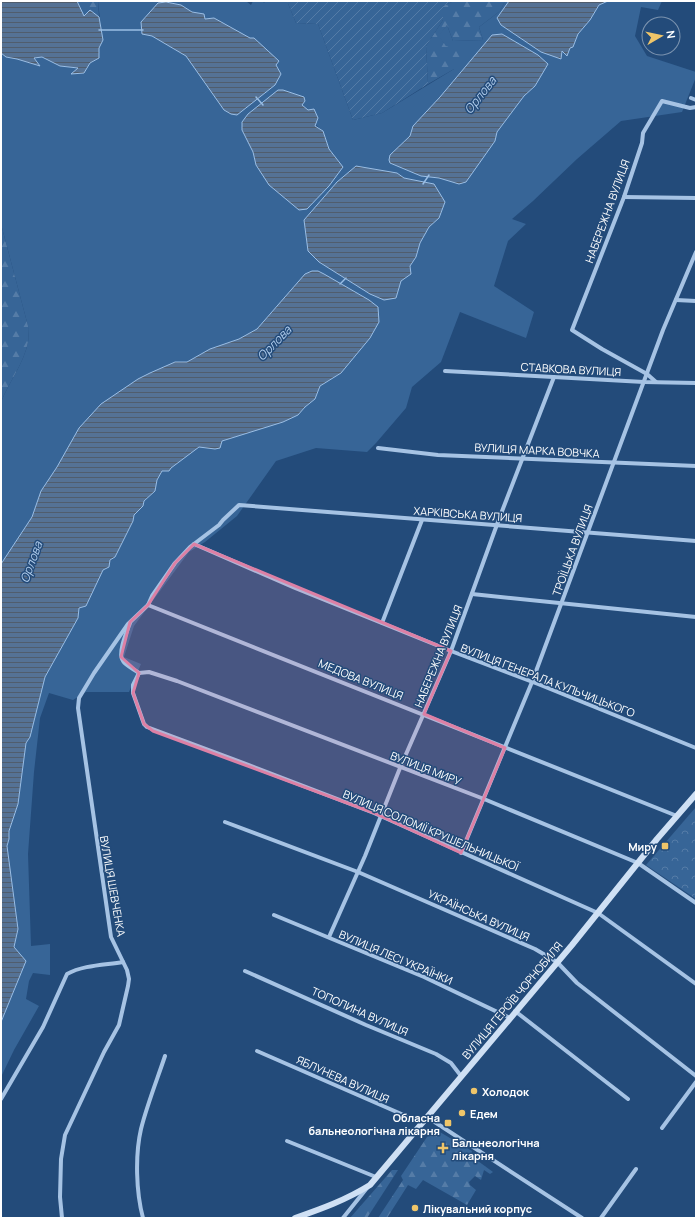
<svg xmlns="http://www.w3.org/2000/svg" width="697" height="1219" font-family="Manrope,sans-serif">
	<defs>
		<pattern id="forest-firs" width="22" height="20" patternUnits="userSpaceOnUse"><rect width="22" height="20" fill="#376597"/><path d="M5 1l3.5 6h-7zM16 11l3.5 6h-7z" fill="#557ca7"/></pattern>
		<pattern id="park-crowns" width="20" height="18" patternUnits="userSpaceOnUse"><rect width="20" height="18" fill="#376597"/><path d="M2 6a3 3 0 1 1 6 0M12 15a3 3 0 1 1 6 0" fill="none" stroke="#557ca7"/></pattern>
		<pattern id="garden-furrows" width="10" height="10" patternUnits="userSpaceOnUse"><rect width="10" height="10" fill="#376597"/><path d="M-1 1l2-2M0 10L10 0M9 11l2-2" fill="none" stroke="#557ca7"/></pattern>
		<pattern id="water-rules" width="6" height="5" patternUnits="userSpaceOnUse"><rect width="6" height="5" fill="#557295"/><path d="M0 2.5h6" fill="none" stroke="#505d6d"/></pattern>
	</defs>
	<rect width="100%" height="100%" fill="#234b7a"/>
	<path fill="#376597" fill-rule="evenodd" d="M98,1H246L251,5L253,1H263L264,3L265,1H287L296,23L318,24L353,120L382,113L454,69L446,46L438,36L447,25L453,41L483,40L479,27L500,11L505,1H509L497,18L501,25L541,52L561,59L562,51L567,55L570,48L573,47L578,34L590,20L599,5L608,1H662L658,10L641,7L635,36L647,56L696,72V77L682,112L621,121L577,159L533,201L512,219L526,224L508,241L494,286L534,312L526,338L460,312L441,362L412,387L406,408L376,443L367,452L316,448L276,461L237,516L205,542L189,552L134,626L124,657L141,664L129,692H86L73,700L49,693L40,718L34,772L28,854L31,946L50,944V975L33,973L29,981L26,999L39,1006L14,1050L1,1077V1022L25,961L14,947L18,929L7,846L9,839V831L18,804L26,743L30,737L45,677L78,618L79,608L86,606C94,589 100,568 115,557L133,521L134,515L143,506L144,501L155,491L157,480L162,471L170,468L199,446L215,449L222,441L298,415L305,407L315,399L320,386L341,373L352,358L369,300L318,271L305,274L257,329L239,339L210,349L187,362H175L138,379L129,386L57,467L41,491L32,517L1,564V402C9,382 24,363 28,342C29,337 28,331 28,326L1,224V53L6,57L17,59L39,66L34,58L42,57L60,66L78,68L72,73L99,58V48L102,40ZM166,2L181,5L192,12L204,14L205,19L214,18L250,39L194,66L186,56L152,36L141,22L158,3ZM502,34L538,55L547,64L535,86L524,96L497,132L495,141L459,184L439,178L421,176L390,163V155L410,136L413,126L440,97L492,35ZM295,95L304,97L305,101L302,105C312,114 311,123 323,131L329,149L343,167L256,165L253,152L242,130ZM356,166L397,173L404,178L433,184L439,218L429,227L420,243L416,257L410,266L411,274L401,281L396,298L308,251L304,220L337,182Z"/>
	<g fill="url(#forest-firs)">
		<polygon points="77,1 98,1 99,17 90,10 84,16"/>
		<polygon points="454,1 505,1 500,11 479,27 483,40 453,41 447,25 439,36 446,46 465,52 454,69 428,84 426,46 443,20 443,6"/>
		<path d="M1,224L28,326C28,331 29,337 28,342C24,363 9,382 1,402Z"/>
		<polygon points="433,1128 472,1151 471,1156 493,1172 490,1174 484,1170 481,1180 475,1176 469,1182 470,1185 476,1190 467,1205 423,1180 416,1189 408,1185 387,1218 378,1218 403,1180 401,1176"/>
		<polygon points="392,1170 398,1170 367,1218 350,1218"/>
	</g>
	<polygon fill="url(#park-crowns)" points="696,807 696,899 646,865"/>
	<polygon fill="url(#garden-furrows)" points="287,1 454,1 443,6 443,20 426,46 428,84 382,113 353,120 318,24 296,23"/>
	<g fill="url(#water-rules)" stroke="#9abee5">
		<polygon points="1,1 77,1 84,16 90,10 99,17 103,40 99,48 99,58 90,63 84,73 71,74 78,68 60,66 42,57 34,58 40,66 17,59 6,57 1,53"/>
		<polygon points="509,1 608,1 599,5 590,20 578,34 573,47 570,48 567,56 562,51 561,59 541,52 501,25 497,18"/>
		<polygon points="166,2 181,5 192,12 204,14 205,19 214,18 250,38 254,38 279,61 276,65 281,74 275,85 237,115 231,114 224,110 186,56 152,36 142,34 141,22 158,3"/>
		<polygon points="502,34 538,55 548,64 535,86 524,96 497,132 495,141 466,182 459,184 439,178 421,176 390,163 389,160 390,155 410,136 413,126 440,97 492,35"/>
		<polygon points="278,90 283,90 304,97 305,101 302,105 308,110 314,109 318,118 315,126 323,131 329,149 343,167 329,186 307,209 299,210 269,185 256,165 253,152 242,130 242,122 248,114"/>
		<polygon points="356,166 397,173 404,178 434,184 445,202 439,218 429,227 420,243 416,257 410,266 411,274 401,281 396,298 384,300 370,294 319,262 308,251 304,220 337,182"/>
		<polygon points="312,271 318,271 324,274 369,300 378,307 379,322 370,338 341,373 320,386 315,399 305,407 298,415 283,422 222,441 220,448 215,449 199,447 171,468 169,471 162,471 157,480 155,491 144,501 143,506 134,515 133,521 115,557 110,560 109,567 103,570 86,606 79,608 78,618 45,677 30,737 26,743 18,804 9,831 9,839 7,846 18,929 14,947 26,961 1,1022 1,564 32,517 41,491 57,467 79,428 101,404 138,379 150,373 175,362 187,362 210,349 239,339 257,329 305,274"/>
	</g>
	<g fill="none" stroke-linecap="round" stroke-linejoin="round">
		<g stroke="#9abee5" stroke-width="1.5">
			<polyline points="99,30 143,30"/>
			<polyline points="256,97 263,105"/>
			<polyline points="423,184 429,175"/>
			<polyline points="340,284 346,278"/>
		</g>
		<g stroke="#a6c3e4" stroke-width="4">
			<polyline points="691,98 696,100"/>
			<polyline points="624,197 696,198"/>
			<polyline points="676,300 696,301"/>
			<polyline points="445,371 644,382 696,383"/>
			<polyline points="656,382 647,374 602,349 572,330 624,197 642,143 643,133 662,101 690,108 696,107"/>
			<polyline points="378,448 438,455 696,466"/>
			<polyline points="194,544 295,588 451,651 538,684 696,748"/>
			<polyline points="472,594 696,617"/>
			<polyline points="148,605 677,816"/>
			<path d="M130,623C127,631 117,654 123,661C126,666 134,669 139,673"/>
			<polyline points="382,623 422,520"/>
			<polyline points="139,673 133,685 133,693 144,724 147,727 233,759 374,813 598,913 696,984"/>
			<polyline points="139,673 149,672 177,681 484,799 638,863 696,903"/>
			<polyline points="225,822 358,872 535,949 557,962 577,983 696,1076"/>
			<polyline points="461,853 532,682 663,330 696,252"/>
			<polyline points="274,915 424,977 510,1018"/>
			<polyline points="329,937 365,856 400,768 451,651 499,519 554,377"/>
			<polyline points="245,971 366,1025 436,1054 451,1063 461,1076"/>
			<polyline points="515,1011 628,1099"/>
			<polyline points="257,1051 422,1123"/>
			<path d="M1,1099L43,1027L67,974C83,965 105,965 123,962"/>
			<polyline points="427,1117 582,1218"/>
			<polyline points="662,1128 696,1082"/>
			<polyline points="287,1141 376,1177"/>
			<polyline points="62,1218 60,1197 61,1159 65,1135 104,1052 119,1025 128,986 129,979 127,970 111,937 78,708 79,698 94,673 128,624 148,605 152,596 175,563 190,547 219,525 223,520 239,505 696,541"/>
			<path d="M143,1218C136,1192 135,1155 141,1129C147,1105 157,1080 165,1056"/>
			<polyline points="343,1218 367,1188"/>
			<polyline points="601,1218 636,1169"/>
		</g>
		<path stroke="#cfe0f4" stroke-width="6" d="M295,1218C321,1209 346,1200 370,1185L572,945L657,839L696,794"/>
	</g>
	<path fill="#dd80a5" fill-opacity="0.2" stroke="#dd80a5" stroke-width="3" stroke-linejoin="round" d="M194,544L451,651L424,714L505,748L461,853L374,813L153,731L144,724L133,693L139,673L121,657L130,622L148,605L175,563Z"/>
	<g fill="#efc569" stroke="#234b7a" stroke-width="1.5">
		<rect x="661" y="842" width="8" height="8" rx="2"/>
		<circle cx="474" cy="1091" r="4"/>
		<circle cx="462" cy="1113" r="4"/>
		<rect x="444" y="1119" width="8" height="8" rx="2"/>
		<path d="M441 1142h4v4h4v4h-4v4h-4v-4h-4v-4h4z"/>
		<circle cx="415" cy="1208" r="4"/>
	</g>
	<g text-anchor="middle" dominant-baseline="central" stroke-width="3" stroke-linejoin="round" paint-order="stroke">
		<g font-size="11" fill="#fff" stroke="#234b7a">
			<text transform="translate(607 211) rotate(-70)">НАБЕРЕЖНА ВУЛИЦЯ</text>
			<text transform="translate(571 369) rotate(3)">СТАВКОВА ВУЛИЦЯ</text>
			<text transform="translate(537 450) rotate(3)">ВУЛИЦЯ МАРКА ВОВЧКА</text>
			<text transform="translate(468 514) rotate(4)">ХАРКІВСЬКА ВУЛИЦЯ</text>
			<text transform="translate(572 550) rotate(-70)">ТРОЇЦЬКА ВУЛИЦЯ</text>
			<text transform="translate(438 656) rotate(-68)">НАБЕРЕЖНА ВУЛИЦЯ</text>
			<text transform="translate(361 679) rotate(22)">МЕДОВА ВУЛИЦЯ</text>
			<text transform="translate(548 680) rotate(21)">ВУЛИЦЯ ГЕНЕРАЛА КУЛЬЧИЦЬКОГО</text>
			<text transform="translate(426 768) rotate(21)">ВУЛИЦЯ МИРУ</text>
			<text transform="translate(431 830) rotate(23)">ВУЛИЦЯ СОЛОМІЇ КРУШЕЛЬНИЦЬКОЇ</text>
			<text transform="translate(113 886) rotate(80)">ВУЛИЦЯ ШЕВЧЕНКА</text>
			<text transform="translate(479 915) rotate(24)">УКРАЇНСЬКА ВУЛИЦЯ</text>
			<text transform="translate(396 957) rotate(23)">ВУЛИЦЯ ЛЕСІ УКРАЇНКИ</text>
			<text transform="translate(512 1000) rotate(-50)">ВУЛИЦЯ ГЕРОЇВ ЧОРНОБИЛЯ</text>
			<text transform="translate(360 1011) rotate(24)">ТОПОЛИНА ВУЛИЦЯ</text>
			<text transform="translate(343 1079) rotate(24)">ЯБЛУНЕВА ВУЛИЦЯ</text>
		</g>
		<g font-size="11" font-weight="bold" fill="#fff" stroke="#234b7a" text-anchor="start">
			<text x="657" y="846" text-anchor="end">Миру</text>
			<text x="482" y="1091">Холодок</text>
			<text x="470" y="1113">Едем</text>
			<text x="440" y="1117" text-anchor="end">Обласна<tspan x="440" dy="13">бальнеологічна лікарня</tspan></text>
			<text x="452" y="1142">Бальнеологічна<tspan x="452" dy="13">лікарня</tspan></text>
			<text x="423" y="1208">Лікувальний корпус</text>
		</g>
		<g font-size="12" font-style="italic" fill="#b1cdec" stroke="#234b7a">
			<text transform="translate(480 95) rotate(-52)">Орлова</text>
			<text transform="translate(274 343) rotate(-46)">Орлова</text>
			<text transform="translate(31 562) rotate(-70)">Орлова</text>
		</g>
	</g>
	<rect width="697" height="1219" fill="none" stroke="#ffffff" stroke-width="4"/>
	<g transform="translate(661 36) rotate(81)"><circle r="19" fill="#234b7a" stroke="#7b93af"/>
	<path d="M0-3L7 15L0 10L-7 15Z" fill="#efc569"/>
	<text y="-6" font-size="11" font-weight="bold" text-anchor="middle" fill="#ffffff">N</text>
	</g>
</svg>
